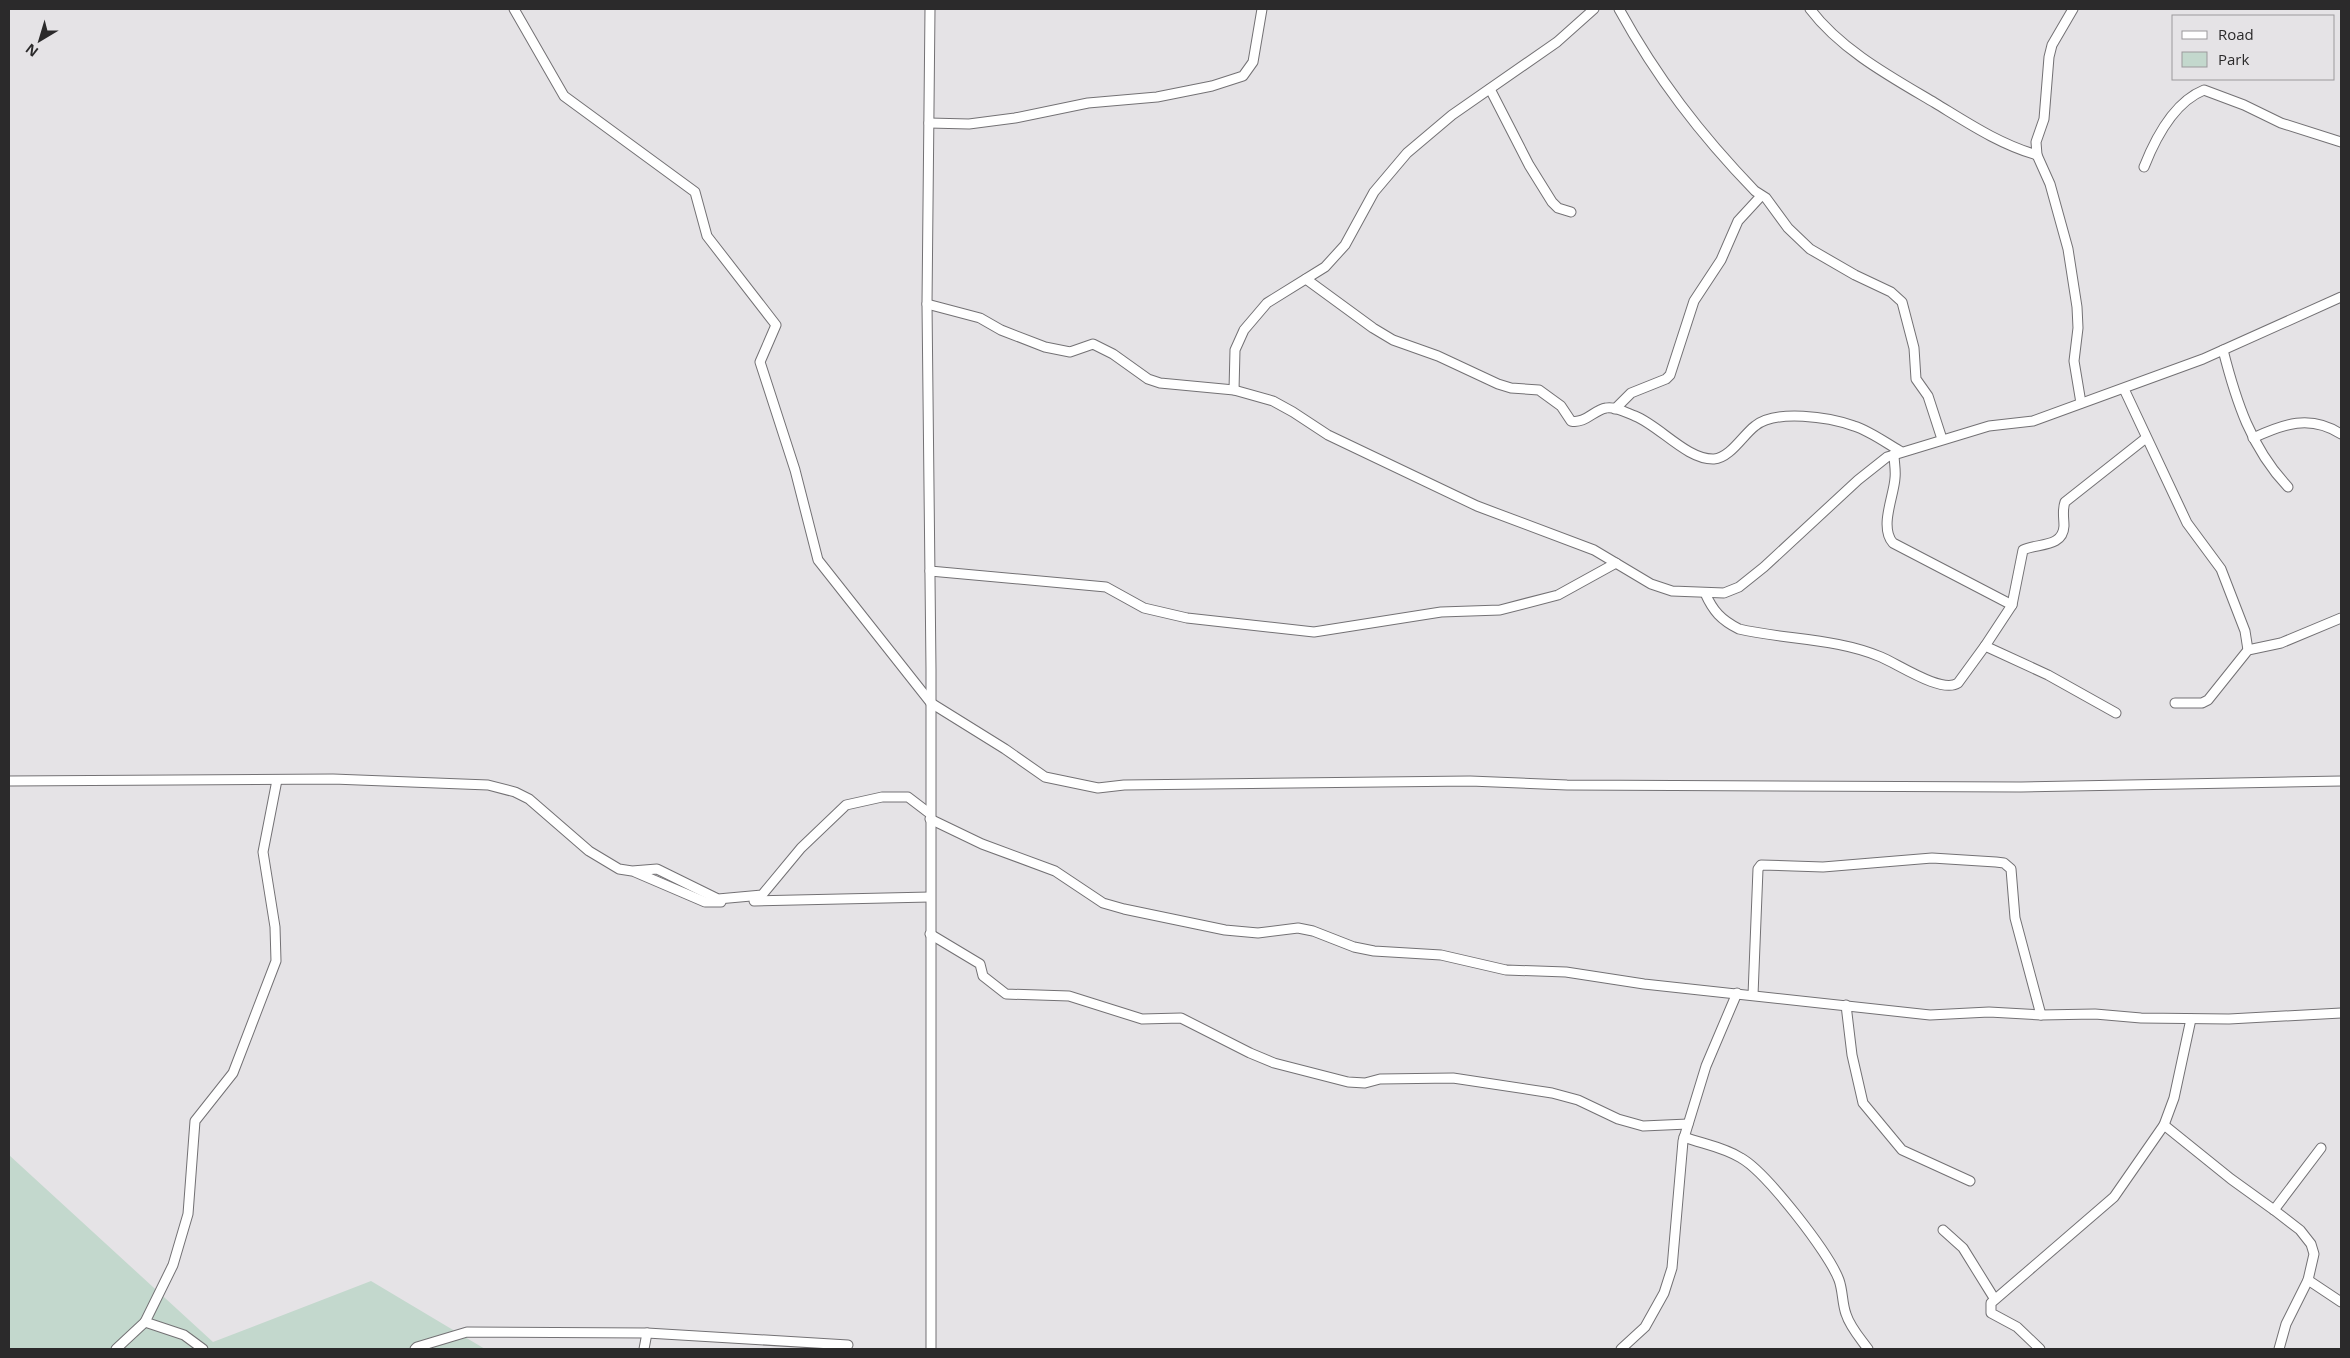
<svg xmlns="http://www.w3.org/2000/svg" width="2350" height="1358" font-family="'Open Sans',sans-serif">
	<rect width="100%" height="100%" fill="#e5e3e6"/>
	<polygon fill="#c3d8cd" points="9,1155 213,1342 371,1281 485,1349 9,1349"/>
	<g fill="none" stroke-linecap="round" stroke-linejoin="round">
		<g stroke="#737174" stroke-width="11">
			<g id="street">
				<polyline points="514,9 564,96 695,192 707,236 776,325 760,362 795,470 818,560 931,703 1005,749 1045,777 1098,788 1124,785 1470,781 1567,785 2021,787 2341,781"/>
				<polyline points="930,9 927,304 931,669 931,1349"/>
				<path d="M1619,9C1657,78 1700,134 1755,191L1766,198L1788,228L1810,249L1855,275L1891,292L1902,302L1914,348L1916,379L1928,396L1942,439"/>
				<path d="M1810,9C1841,50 1891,77 1935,103C1968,123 1999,144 2037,155"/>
				<polyline points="2073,9 2052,45 2049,57 2044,119 2036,142 2037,155 2050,184 2068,249 2077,307 2078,328 2074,361 2081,403"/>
				<polyline points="1490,89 1529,165 1552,202 1558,208 1571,212"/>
				<polyline points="929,123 969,124 1015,118 1088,103 1157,97 1212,86 1243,76 1253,62 1262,9"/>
				<path d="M2144,167C2155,139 2174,102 2204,90L2244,105L2281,123L2341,142"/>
				<path d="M1306,279L1373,328L1393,340L1438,356L1498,384L1511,388L1539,390L1561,406L1571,421C1585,424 1594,410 1606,408C1615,406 1627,413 1635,416C1660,426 1687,460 1714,459C1730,458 1743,435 1755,426C1776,409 1829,417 1854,426C1870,431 1886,443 1900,451"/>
				<polyline points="927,304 980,318 1001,330 1045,347 1070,352 1093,344 1113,354 1148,379 1160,383 1234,390 1273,401 1293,412 1328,435 1477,506 1594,550 1651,584 1672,591 1724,593 1739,587 1764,567 1858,480 1887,457 1989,426 2033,421 2203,359 2341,297"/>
				<path d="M2223,350C2236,401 2251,448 2288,487"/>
				<polyline points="2124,389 2187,523 2221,569 2245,631 2248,650"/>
				<polyline points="1234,390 1235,350 1244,330 1267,303 1325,267 1345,245 1374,192 1407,153 1452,115 1557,42 1594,9"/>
				<polyline points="1615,409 1631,393 1666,379 1670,375 1694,301 1721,260 1738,221 1761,196"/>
				<path d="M2253,438C2283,424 2310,414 2341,434"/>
				<path d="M1894,454C1894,462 1896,470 1895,478C1894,496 1879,527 1893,543L2012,605"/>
				<polyline points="930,571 1106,587 1144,608 1187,618 1314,632 1441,612 1500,610 1558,595 1616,563"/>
				<path d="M1705,593C1713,611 1721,620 1739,629C1786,640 1836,638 1881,657C1898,664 1942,694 1958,683L1985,646L2048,675L2116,713"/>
				<path d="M1985,646L2012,605L2023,550C2037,543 2063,548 2064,526C2064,518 2062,510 2065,502L2146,438"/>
				<polyline points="2175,703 2202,703 2208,700 2248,650 2281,643 2341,618"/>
				<polyline points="9,781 333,779 488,785 515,792 529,799 589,851 619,869 632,871 657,869 718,899 762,895 801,848 846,805 882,797 908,797 929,813"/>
				<polyline points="930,819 982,844 1055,871 1103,903 1124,909 1225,930 1258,933 1298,928 1313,931 1354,947 1374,951 1441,955 1506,970 1566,972 1644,984 1930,1015 1989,1012 2041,1015 2095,1014 2141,1018 2229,1019 2341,1013"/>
				<polyline points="635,872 705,902 721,902"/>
				<polyline points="754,901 930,897"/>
				<polyline points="930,934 980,964 983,976 1006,994 1069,996 1142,1019 1181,1018 1250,1053 1274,1063 1348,1082 1365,1083 1380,1079 1453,1078 1552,1093 1578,1100 1618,1119 1643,1126 1688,1124"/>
				<polyline points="1753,995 1758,869 1761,865 1823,867 1932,858 1996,862 2004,863 2011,869 2015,918 2041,1015"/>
				<polyline points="1846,1005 1852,1055 1863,1103 1902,1150 1970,1181"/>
				<polyline points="2164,1125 2231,1179 2274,1210 2300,1230 2311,1244 2314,1254 2308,1280 2286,1324 2279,1349"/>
				<path d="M1684,1137C1703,1144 1724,1147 1741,1158C1766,1172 1829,1253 1839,1280C1843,1291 1842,1303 1846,1314C1850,1327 1860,1338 1868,1349"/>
				<polyline points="2274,1210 2321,1148"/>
				<polyline points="1943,1230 1963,1248 1994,1298"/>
				<polyline points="2308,1280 2341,1302"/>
				<polyline points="116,1349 145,1322"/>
				<polyline points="203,1349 184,1335 145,1322 173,1265 188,1214 195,1121 233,1073 276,961 275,927 263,852 277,780"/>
				<polyline points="415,1349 417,1347 467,1332 647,1333 848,1345"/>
				<polyline points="644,1349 647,1333"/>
				<polyline points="1621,1349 1645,1327 1664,1293 1672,1268 1683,1141 1706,1066 1737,993"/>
				<polyline points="2040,1349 2017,1327 1991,1313 1991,1303 2114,1197 2164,1125 2174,1098 2191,1019"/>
			</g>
		</g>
		<use href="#street" stroke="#fff" stroke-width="9"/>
	</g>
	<rect width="2350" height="1358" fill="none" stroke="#2b2a2b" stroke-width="20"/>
	<rect x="2172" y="15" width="162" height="65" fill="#e5e3e6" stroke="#9b999b"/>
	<rect x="2182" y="31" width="25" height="8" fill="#ffffff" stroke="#9b999b"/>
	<text x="2218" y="40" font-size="15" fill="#2b2a2b">Road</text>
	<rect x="2182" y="52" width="25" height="15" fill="#c3d8cd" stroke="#9b999b"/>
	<text x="2218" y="65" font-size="15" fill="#2b2a2b">Park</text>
	<g transform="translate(40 40) rotate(218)" stroke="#e5e3e6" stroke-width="4" paint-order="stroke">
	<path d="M0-4L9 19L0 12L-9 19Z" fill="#2b2a2b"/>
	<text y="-8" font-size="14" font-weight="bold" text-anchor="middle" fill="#2b2a2b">N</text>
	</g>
</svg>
